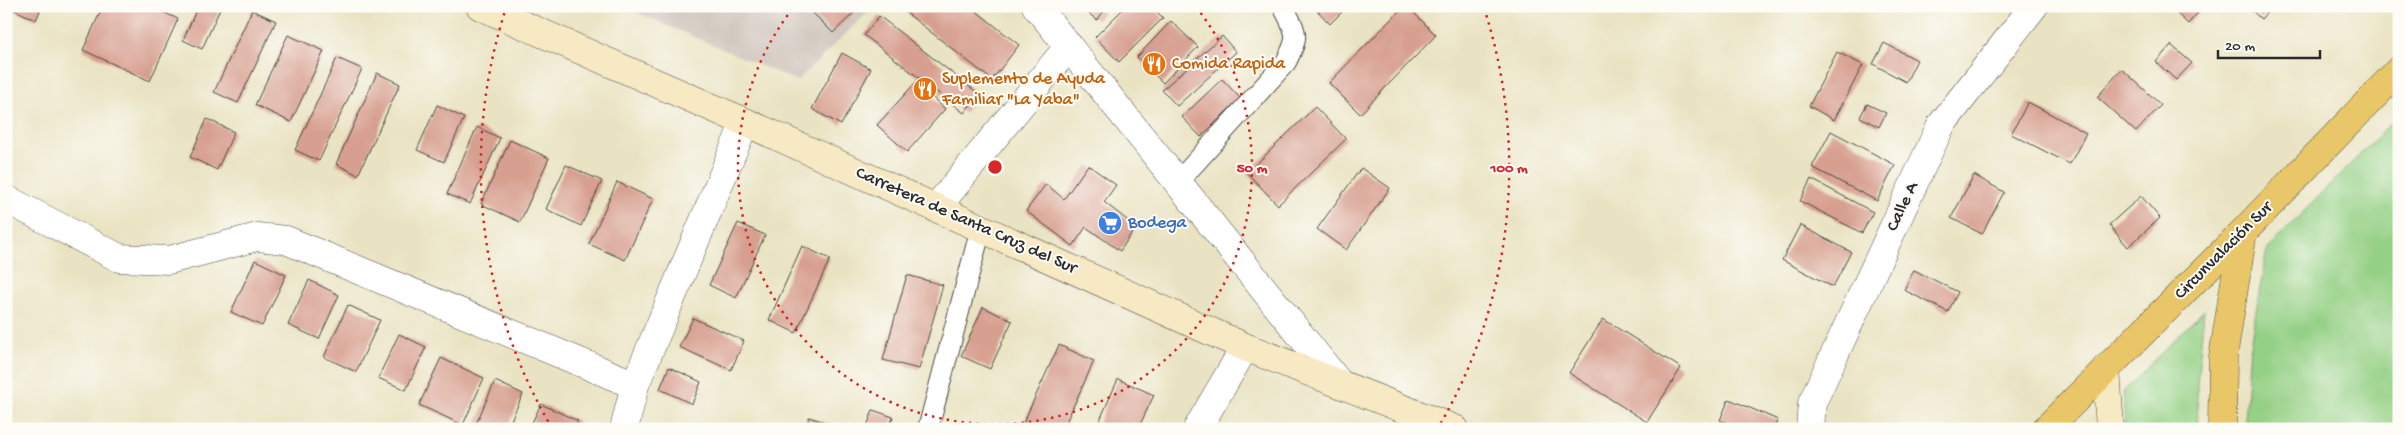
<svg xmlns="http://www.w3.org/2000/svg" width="2405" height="435" font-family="'Gochi Hand',sans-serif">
	<rect width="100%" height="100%" fill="#fdfcf7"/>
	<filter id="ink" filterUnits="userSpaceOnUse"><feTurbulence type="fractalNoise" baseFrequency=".02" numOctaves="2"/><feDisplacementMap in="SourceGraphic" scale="10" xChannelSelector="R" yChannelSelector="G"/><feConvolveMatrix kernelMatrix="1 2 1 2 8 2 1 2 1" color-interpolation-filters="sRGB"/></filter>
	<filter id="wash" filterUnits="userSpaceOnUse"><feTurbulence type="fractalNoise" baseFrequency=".0096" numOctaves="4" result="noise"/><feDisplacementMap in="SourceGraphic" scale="20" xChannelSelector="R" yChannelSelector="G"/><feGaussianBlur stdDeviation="1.12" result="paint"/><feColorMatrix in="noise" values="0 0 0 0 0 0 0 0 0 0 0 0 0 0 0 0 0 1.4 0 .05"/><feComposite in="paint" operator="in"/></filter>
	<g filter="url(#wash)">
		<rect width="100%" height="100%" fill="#eae3c3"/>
		<polygon fill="#cdc2b9" points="622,6 874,6 797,81"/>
		<g fill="#94d085" stroke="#607e58">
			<polygon points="2399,115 2399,429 2246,429 2245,420 2250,345 2267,249"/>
			<polygon points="2204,310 2197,385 2198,429 2125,429 2123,392"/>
		</g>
		<g id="blocks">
			<g fill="#d79f8f">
				<polygon points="6,6 42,6 36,20"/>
				<polygon points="103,6 150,6 178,19 150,81 83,50"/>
				<polygon points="198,6 214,6 220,9 202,49 183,40"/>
				<polygon points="806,6 861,6 833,33"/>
				<polygon points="908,6 970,6 1019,45 992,80 904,11"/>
				<polygon points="1079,6 1108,6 1097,20"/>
				<polygon points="1126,6 1151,6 1163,18 1119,62 1095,37"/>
				<polygon points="1313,6 1348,6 1330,24"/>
				<polygon points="1404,6 1407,6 1436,35 1360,114 1329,83"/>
				<polygon points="2169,6 2204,6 2188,24"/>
				<polygon points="2247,6 2273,6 2261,19"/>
				<polygon points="252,10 276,21 238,103 214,92"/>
				<polygon points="879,16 979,94 964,113 864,35"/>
				<polygon points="1171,21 1198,47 1163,83 1137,57"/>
				<polygon points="288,35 324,51 291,122 255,105"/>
				<polygon points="1222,36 1236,52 1177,106 1162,90"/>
				<polygon points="1884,43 1917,60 1906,82 1873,64"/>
				<polygon points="2171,45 2192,63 2176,80 2156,62"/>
				<polygon points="1837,52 1863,65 1834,120 1809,106"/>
				<polygon points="842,53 871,69 841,125 812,109"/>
				<polygon points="337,58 362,69 319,161 295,150"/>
				<polygon points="2122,69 2161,105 2136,132 2097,97"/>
				<polygon points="377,73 400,84 358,175 336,164"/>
				<polygon points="1222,79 1240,98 1201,137 1182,117"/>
				<polygon points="916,82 945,109 907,152 877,125"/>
				<polygon points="2028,102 2086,133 2070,164 2011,134"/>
				<polygon points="1867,104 1886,113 1879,127 1860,117"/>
				<polygon points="437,105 464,118 444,162 417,150"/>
				<polygon points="1315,107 1346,139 1278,205 1247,173"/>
				<polygon points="207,119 234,132 217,170 190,157"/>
				<polygon points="477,127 500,138 470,204 447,194"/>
				<polygon points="1831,131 1895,165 1877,201 1812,167"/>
				<polygon points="510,140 549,158 520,222 481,204"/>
				<polygon points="566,165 602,181 581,226 546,209"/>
				<polygon points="1088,165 1116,185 1104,202 1136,227 1120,251 1086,227 1073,246 1026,211 1046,184 1064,199"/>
				<polygon points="1361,168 1390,188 1346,250 1317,229"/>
				<polygon points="1974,175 2004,192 1982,234 1951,218"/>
				<polygon points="1811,179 1873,212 1862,233 1800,201"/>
				<polygon points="617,182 653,199 625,260 589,244"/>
				<polygon points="2141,196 2160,218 2128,247 2109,225"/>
				<polygon points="738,223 765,235 736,298 709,285"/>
				<polygon points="1800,225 1851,252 1833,287 1782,260"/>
				<polygon points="802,246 830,259 796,333 769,320"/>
				<polygon points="255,260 286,275 262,326 231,312"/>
				<polygon points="1914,270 1958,292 1948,312 1904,290"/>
				<polygon points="907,275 943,285 919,369 883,360"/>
				<polygon points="309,280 339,295 319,339 288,325"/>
				<polygon points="348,305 380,320 356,372 324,357"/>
				<polygon points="983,307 1012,321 990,369 961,356"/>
				<polygon points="693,318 744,341 731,370 679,347"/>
				<polygon points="1603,319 1681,368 1647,422 1569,373"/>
				<polygon points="399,334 426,347 406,390 378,378"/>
				<polygon points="1059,345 1094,361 1063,429 1022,429 1021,428"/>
				<polygon points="441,358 484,378 463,425 419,405"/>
				<polygon points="669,367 701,382 692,404 660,389"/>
				<polygon points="1118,379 1154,395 1138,429 1096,429"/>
				<polygon points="495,381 523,394 507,429 487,429 476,424"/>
				<polygon points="1729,399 1778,420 1773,429 1739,429 1720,420"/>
				<polygon points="541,404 578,421 574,429 529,429"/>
				<polygon points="873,410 893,417 889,429 866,429"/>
				<polygon points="809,417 842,428 842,429 805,429"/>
			</g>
		</g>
	</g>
	<g filter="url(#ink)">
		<use href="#blocks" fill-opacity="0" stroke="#484742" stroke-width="1"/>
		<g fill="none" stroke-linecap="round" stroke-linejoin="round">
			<g stroke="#484742" stroke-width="22">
				<g id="lane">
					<path d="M1177,183L1286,62C1301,34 1296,33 1283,6"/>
					<polyline points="928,429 981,228"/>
				</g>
			</g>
			<g stroke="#484742" stroke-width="29">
				<g id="street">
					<polyline points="1036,6 1339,383"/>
					<polyline points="6,199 119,258 169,260 257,237 286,240 635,385"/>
					<polyline points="936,208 1069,46"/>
					<polyline points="624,429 635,385 745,122"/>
					<polyline points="1197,429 1245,347"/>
					<polyline points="1810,429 1812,403 1941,125 2034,6"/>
				</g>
			</g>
			<g stroke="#484742" stroke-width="29">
				<g id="secondary">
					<polyline points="480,6 745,122 1245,347 1455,429"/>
					<polyline points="2106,368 2110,429"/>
				</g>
			</g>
			<g stroke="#484742" stroke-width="29">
				<g id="primary">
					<polyline points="2046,429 2243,232 2399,70"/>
					<polyline points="2222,429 2223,357 2243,232"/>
				</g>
			</g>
			<use href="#lane" stroke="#fff" stroke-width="20"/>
			<use href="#street" stroke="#fff" stroke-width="28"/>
			<use href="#secondary" stroke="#f6e9c3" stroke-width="28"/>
			<use href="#primary" stroke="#e9c769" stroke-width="28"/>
		</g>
	</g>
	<g fill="none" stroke="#d62828" stroke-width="2.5" stroke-dasharray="2.5 5">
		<path d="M1196 7A257 257 0 1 1 794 7"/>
		<path d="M552 428A514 514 0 0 1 506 8M1484 8A514 514 0 0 1 1438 428"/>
	</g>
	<defs>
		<g id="restaurant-disc" transform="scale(1.25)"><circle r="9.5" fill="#e8710a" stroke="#fdfcf7"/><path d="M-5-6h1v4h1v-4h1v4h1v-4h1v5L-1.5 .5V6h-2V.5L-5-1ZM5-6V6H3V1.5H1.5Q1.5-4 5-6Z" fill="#fff"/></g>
		<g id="supermarket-disc" transform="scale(1.25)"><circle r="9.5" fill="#3f7fe0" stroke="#fdfcf7"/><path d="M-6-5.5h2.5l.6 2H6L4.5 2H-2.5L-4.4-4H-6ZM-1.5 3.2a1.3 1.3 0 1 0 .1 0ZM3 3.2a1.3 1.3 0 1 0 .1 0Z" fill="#fff"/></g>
	</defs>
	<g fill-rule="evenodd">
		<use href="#restaurant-disc" x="1154" y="64"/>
		<use href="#restaurant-disc" x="925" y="89"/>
		<use href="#supermarket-disc" x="1110" y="223"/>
	</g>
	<g text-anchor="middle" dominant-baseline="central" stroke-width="4" stroke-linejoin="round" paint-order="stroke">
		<g font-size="18" fill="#c56008" stroke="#fdfcf7" text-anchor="start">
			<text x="1172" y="64">Comida Rapida</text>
			<text x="942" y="79">Suplemento de Ayuda<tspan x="942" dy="21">Familiar "La Yaba"</tspan></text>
		</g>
		<g font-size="18" fill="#2b2b2b" stroke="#fdfcf7">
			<text transform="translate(1903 207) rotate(-65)">Calle A</text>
			<text transform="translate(966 221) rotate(24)">Carretera de Santa Cruz del Sur</text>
			<text transform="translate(2224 251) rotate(-45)">Circunvalación Sur</text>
		</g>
		<g font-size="18" fill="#366cbe" stroke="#fdfcf7" text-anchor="start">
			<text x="1128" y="223">Bodega</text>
		</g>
	</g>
	<circle cx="995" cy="167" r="8" fill="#d62828" stroke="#fdfcf7" stroke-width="2.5"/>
	<g font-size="15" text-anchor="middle" font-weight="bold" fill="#d62828" stroke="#fdfcf7" stroke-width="4" stroke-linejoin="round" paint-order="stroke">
		<text x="1252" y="172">50 m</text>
		<text x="1509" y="172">100 m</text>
	</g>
	<rect width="2405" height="435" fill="none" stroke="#fdfcf7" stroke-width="25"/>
	<path d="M2218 50v8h102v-8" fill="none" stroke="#2b2b2b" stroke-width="2.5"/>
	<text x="2225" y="50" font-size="15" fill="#2b2b2b" stroke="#fdfcf7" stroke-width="4" paint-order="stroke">20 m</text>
</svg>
